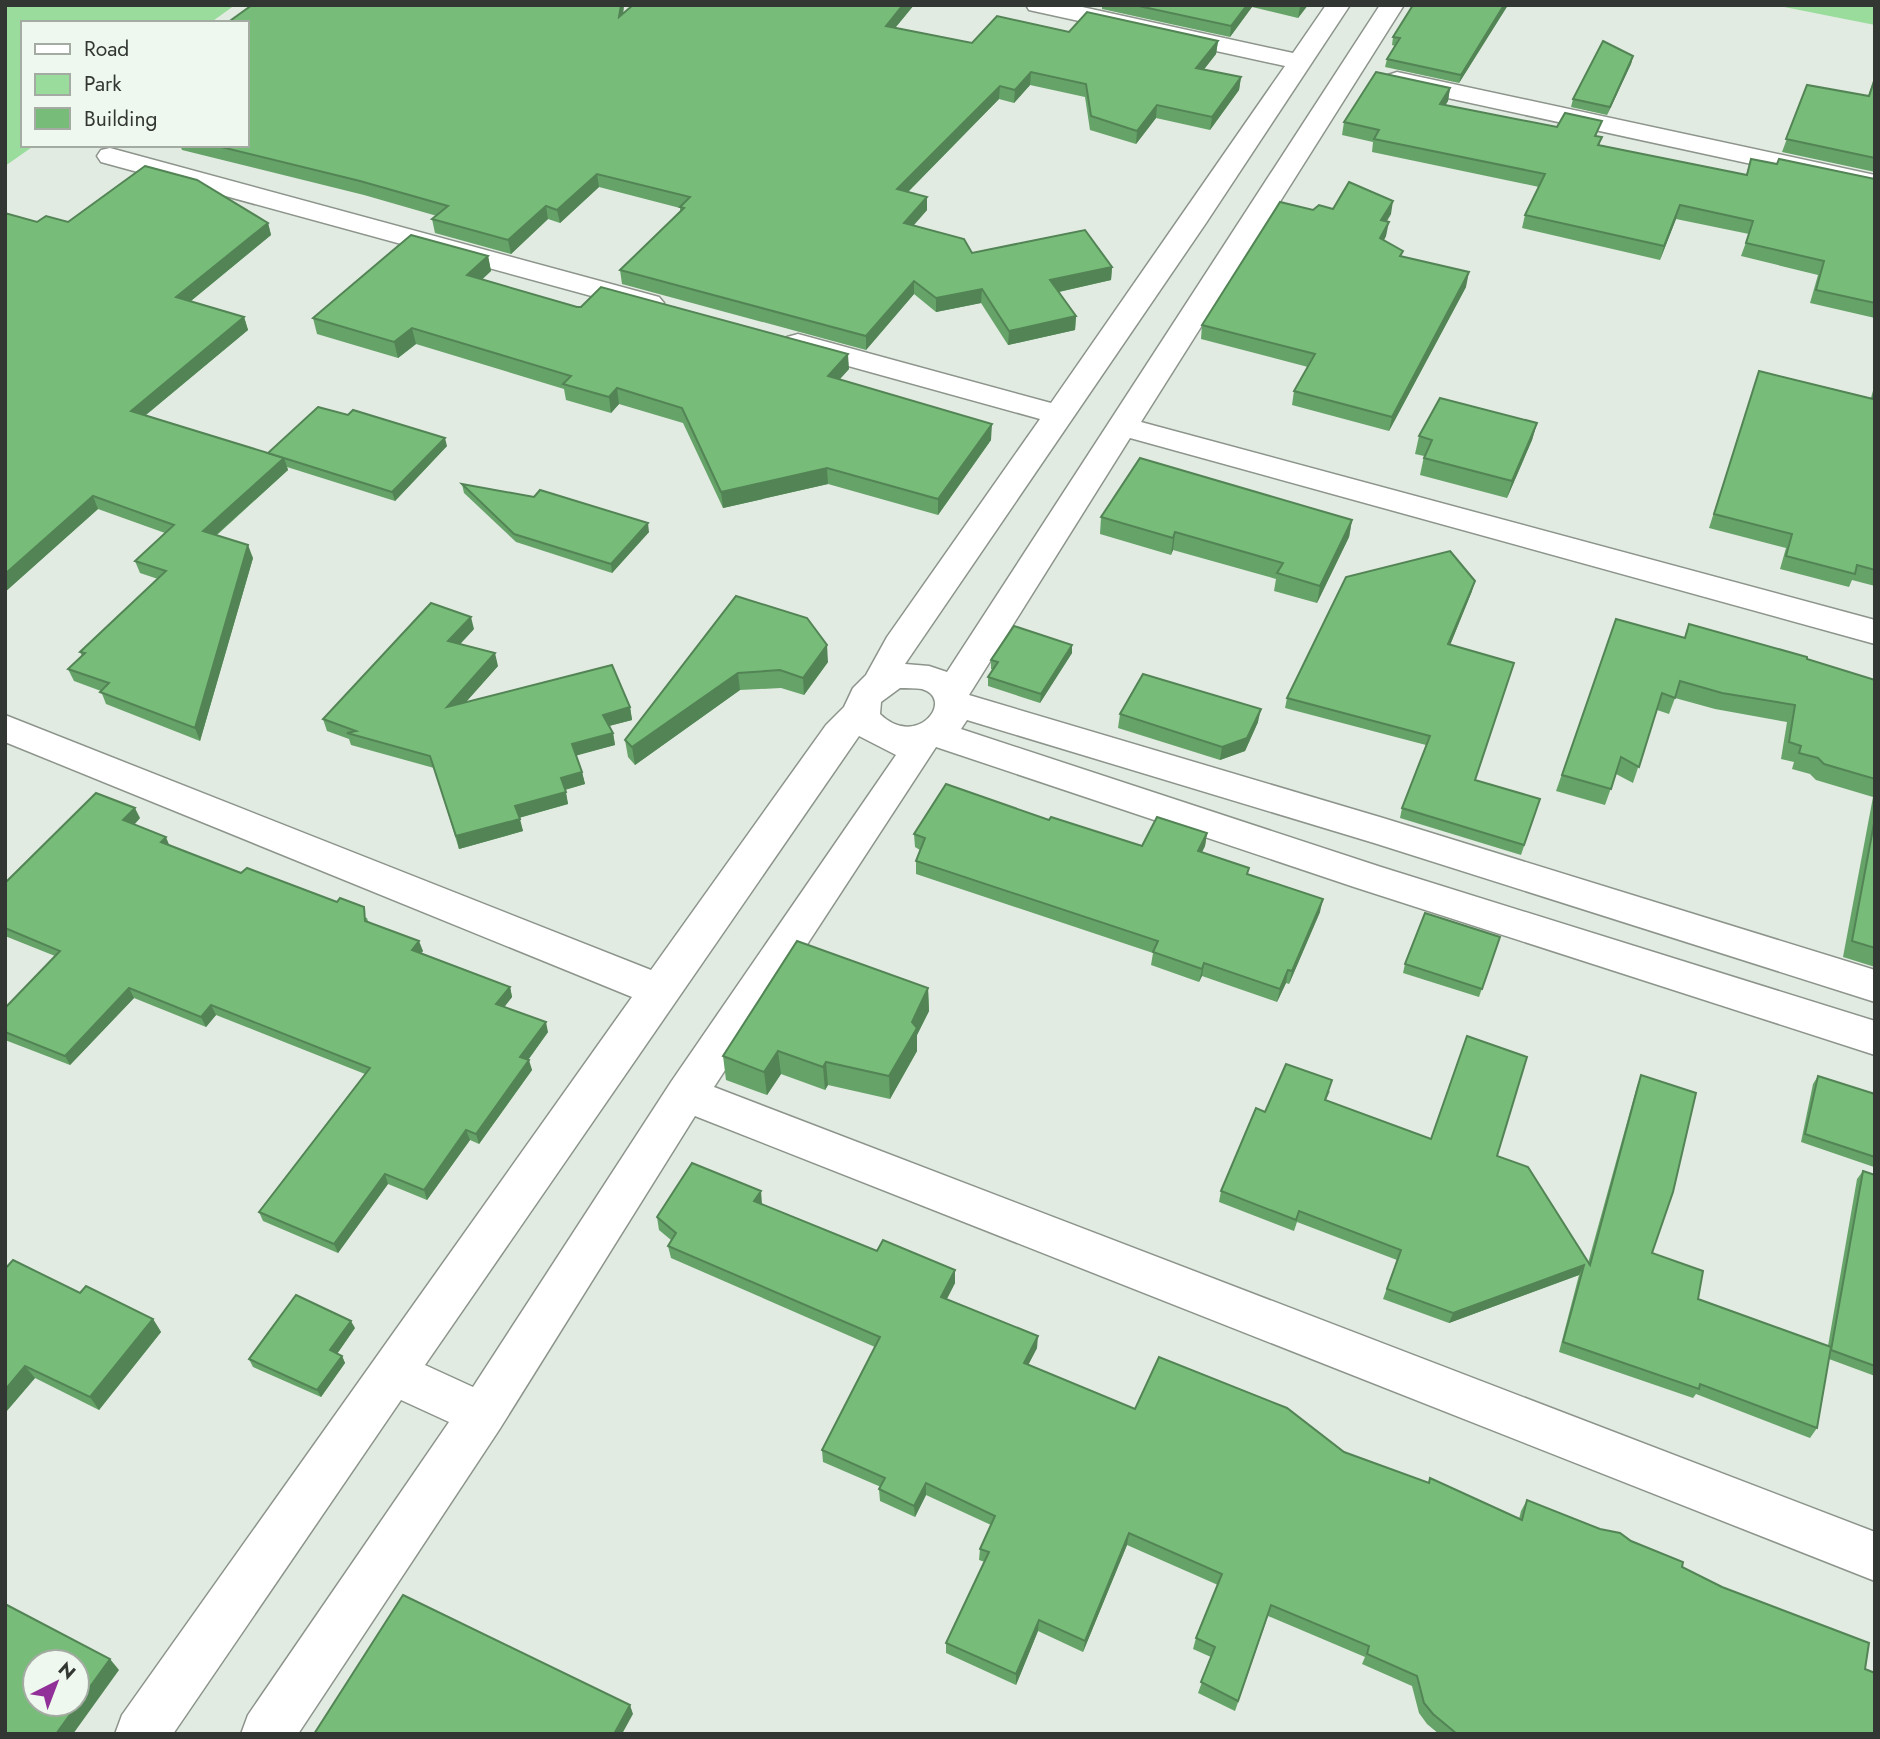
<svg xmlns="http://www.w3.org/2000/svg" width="1880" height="1739" font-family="Jost,sans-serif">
	<rect width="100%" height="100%" fill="#e1ebe1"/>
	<g fill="#9adc9b">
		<polygon points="5,5 235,5 210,23 23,23 23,145 35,145 5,166"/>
		<polygon points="1774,5 1875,5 1875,25"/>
	</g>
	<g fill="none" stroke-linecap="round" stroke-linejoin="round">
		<g stroke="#8c948b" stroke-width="3">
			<g id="minor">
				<path d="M1026,5H1073L1293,53L1326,5H1350L1206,223L905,664L929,666L947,672L1380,5H1404L1141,422L1875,620V644L1130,438L969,695L1383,818L1875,970V1002L1374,843L967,720L961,729L1381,867L1875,1021V1055L1354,887L936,747L714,1087L1875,1532V1581L695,1116L499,1430L298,1734H241L248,1715L449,1422L401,1400L173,1734H115L122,1715L632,997L5,742V715L651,970L826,725L844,707L853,688L866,675L887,637L1040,419L787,349L783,343L787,337L798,334L1051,403L1285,66L1038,12L1029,10ZM900,688C907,688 915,688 922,689C956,699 917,750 880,714L881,702ZM859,736L896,755L671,1082L473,1387L425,1365Z"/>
				<polygon points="1397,72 1875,175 1875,191 1388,85 1384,80 1388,75"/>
				<polygon points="110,148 659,297 664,303 659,309 649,312 639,309 101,162 97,156 101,150"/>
			</g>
		</g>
		<use href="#minor" fill="#fff" fill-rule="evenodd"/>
	</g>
	<g fill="#66a368">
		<polygon points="252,5 624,5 623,14 633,5 914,5 895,28 972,43 1069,32 1218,41 1216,54 1204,69 1241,77 1239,90 1210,130 1156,118 1136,144 1090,130 1085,97 1030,85 1014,103 999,99 908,192 927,197 927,210 914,225 972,253 1112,267 1111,280 1059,292 1076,316 1075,330 1008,345 981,303 936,312 914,294 866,350 622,284 620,270 680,211 680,208 599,187 560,223 548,219 511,254 435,233 432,219 437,216 364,195 182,150 180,145 247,145"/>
		<polygon points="1102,5 1308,5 1298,18 1252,7 1230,37 1102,9"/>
		<polygon points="1413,5 1508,5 1459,83 1385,67 1387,59 1395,46 1392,45 1393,37"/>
		<polygon points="1633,56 1631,64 1607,115 1571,107 1573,99"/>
		<polygon points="1875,77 1875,172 1782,152 1807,85 1868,96"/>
		<polygon points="1450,88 1448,101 1445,105 1598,136 1600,145 1746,175 1751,159 1777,164 1875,179 1875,318 1810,303 1818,275 1741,256 1749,234 1676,219 1660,260 1522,228 1525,215 1539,187 1372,152 1373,142 1342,135 1344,122"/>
		<polygon points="1333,209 1391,214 1387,221 1386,236 1384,240 1402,256 1466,287 1389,431 1292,405 1294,391 1308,367 1201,339 1202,325"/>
		<polygon points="5,213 37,222 268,223 271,235 191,301 244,317 248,330 146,415 268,453 447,446 395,501 287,467 288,470 217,535 253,558 200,741 106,704 101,691 74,681 68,669 82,656 80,652 158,579 140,573 135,561 165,533 98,509 5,592"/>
		<polygon points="488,256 491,271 482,279 577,307 849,369 840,379 991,440 938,515 828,484 723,508 683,423 619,404 611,413 566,400 564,389 416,344 398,358 317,334 313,318"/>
		<polygon points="1759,371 1871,398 1875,383 1875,586 1852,580 1849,587 1780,569 1786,548 1709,528"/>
		<polygon points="1537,423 1532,440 1507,498 1420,475 1424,456 1415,454 1419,436"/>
		<polygon points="462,484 649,532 612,573 516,542 464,493"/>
		<polygon points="1101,517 1352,520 1349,537 1317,603 1274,591 1276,579 1173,550 1171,555 1100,534"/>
		<polygon points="1472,591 1450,645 1476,780 1540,799 1521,855 1400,818 1402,808 1426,745 1285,708 1287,698"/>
		<polygon points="736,596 828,662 804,695 781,688 740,690 635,765 628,757 625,740"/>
		<polygon points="1616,619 1684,638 1689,624 1875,680 1875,967 1843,957 1873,797 1816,780 1810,774 1792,769 1794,762 1781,759 1787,722 1715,709 1675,698 1669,714 1657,710 1633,783 1616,774 1605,805 1556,791"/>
		<polygon points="474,629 460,644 498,666 465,703 630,707 632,720 609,726 613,733 615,745 576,755 582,772 585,784 565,790 568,804 519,818 523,831 459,849 434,768 351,745 349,739 327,731 323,719"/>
		<polygon points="1072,645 1072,653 1040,703 988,686 988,677 993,670 991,669 991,660"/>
		<polygon points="1120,714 1258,722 1245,751 1220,760 1118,728"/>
		<polygon points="140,818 134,825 170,846 241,873 367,918 368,921 423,951 421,953 510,987 512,997 504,1007 548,1032 528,1060 532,1070 479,1144 470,1140 427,1200 388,1184 338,1253 263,1221 259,1212 365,1074 216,1015 206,1027 134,998 70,1065 5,1040 5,1008 55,956 5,936 5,883"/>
		<polygon points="1049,820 1142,846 1207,833 1205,846 1202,852 1248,874 1320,912 1289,984 1286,983 1277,1002 1202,976 1199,982 1151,965 1153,953 916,874 916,861 920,850 915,847 914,834"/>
		<polygon points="1500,937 1479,997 1403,973 1405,964"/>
		<polygon points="928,988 929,1011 917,1035 917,1051 890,1099 828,1085 825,1090 781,1074 767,1095 726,1080 723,1056"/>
		<polygon points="1641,1075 1652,1253 1698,1299 1828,1346 1857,1179 1863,1171 1875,1175 1875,1376 1829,1359 1817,1428 1810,1438 1696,1394 1693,1398 1559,1352 1579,1275 1449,1323 1383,1299 1397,1260 1297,1222 1294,1231 1219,1202 1221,1191 1265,1112 1330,1091 1326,1100 1431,1139 1497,1156 1588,1263 1637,1086"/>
		<polygon points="1818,1076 1875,1094 1874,1167 1801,1142 1813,1084"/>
		<polygon points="762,1204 955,1283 947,1299 1037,1348 1028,1365 1135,1409 1344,1452 1428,1483 1430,1478 1519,1519 1521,1511 1527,1500 1631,1541 1682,1567 1865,1669 1875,1734 1439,1734 1427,1724 1419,1713 1412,1686 1362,1664 1365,1657 1268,1616 1235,1711 1198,1693 1211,1657 1193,1649 1196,1638 1218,1585 1127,1545 1083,1652 1038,1631 1016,1685 946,1653 946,1643 985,1562 979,1560 980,1549 991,1525 926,1495 915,1517 880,1501 879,1489 881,1487 823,1462 822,1450 875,1347 671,1258 668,1246 671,1240 659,1230 657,1217"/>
		<polygon points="5,1269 153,1319 161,1332 99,1410 35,1378 5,1413"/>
		<polygon points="355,1328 337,1354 342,1356 345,1363 321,1397 253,1367 249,1359"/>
	</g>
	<g fill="#538455">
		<polygon points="621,5 624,5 621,30 619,17"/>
		<polygon points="903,5 914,5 886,39 886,26"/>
		<polygon points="1247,5 1253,5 1252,7 1230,37 1231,26"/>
		<polygon points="1301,5 1308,5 1298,18 1300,7"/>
		<polygon points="1504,5 1508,5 1459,83 1461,75"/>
		<polygon points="1218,41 1216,54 1195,81 1196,68"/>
		<polygon points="1633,56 1631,64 1607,115 1610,107"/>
		<polygon points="1031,72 1030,85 1014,103 1015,90"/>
		<polygon points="1241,77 1239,90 1210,130 1212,117"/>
		<polygon points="1000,86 999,99 898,202 897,189"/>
		<polygon points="1450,88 1448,101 1438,117 1440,104"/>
		<polygon points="1157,105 1156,118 1136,144 1137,131"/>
		<polygon points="597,174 599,187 560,223 557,210"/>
		<polygon points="927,197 927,210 904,236 904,223"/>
		<polygon points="1393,201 1391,214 1378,234 1381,220"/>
		<polygon points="1680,205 1676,219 1660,260 1664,246"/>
		<polygon points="546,206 548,219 511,254 508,240"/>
		<polygon points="1389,222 1386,236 1377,252 1380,238"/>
		<polygon points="268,223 271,235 181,309 176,297"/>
		<polygon points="488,256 491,271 470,291 467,275"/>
		<polygon points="1112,267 1111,280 1049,294 1050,280"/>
		<polygon points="1469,272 1466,287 1389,431 1392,417"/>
		<polygon points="914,281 914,294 866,350 866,336"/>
		<polygon points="982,289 981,303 936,312 936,298"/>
		<polygon points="1076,316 1075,330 1008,345 1009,331"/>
		<polygon points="244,317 248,330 136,423 131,411"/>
		<polygon points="412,328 416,344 398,358 394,342"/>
		<polygon points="848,354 849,369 828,392 828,376"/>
		<polygon points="617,388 619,404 611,413 609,397"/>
		<polygon points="1537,423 1532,440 1507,498 1512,481"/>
		<polygon points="992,424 991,440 938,515 938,499"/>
		<polygon points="445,438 447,446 395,501 392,492"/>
		<polygon points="284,458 288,470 207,543 203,531"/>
		<polygon points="827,468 828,484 723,508 721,492"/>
		<polygon points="93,496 98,509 5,592 5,574"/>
		<polygon points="1352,520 1349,537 1317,603 1320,586"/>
		<polygon points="648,523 649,532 612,573 611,564"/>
		<polygon points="1175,532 1173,550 1171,555 1173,538"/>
		<polygon points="248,545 253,558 200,741 195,728"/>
		<polygon points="1475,581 1472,591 1446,655 1448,644"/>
		<polygon points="471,617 474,629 451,654 448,641"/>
		<polygon points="827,645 828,662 804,695 803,678"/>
		<polygon points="1072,645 1072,653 1040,703 1041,694"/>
		<polygon points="495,653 498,666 450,720 447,707"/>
		<polygon points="738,673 740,690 635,765 632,747"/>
		<polygon points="630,707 632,720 605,727 603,715"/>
		<polygon points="1261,709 1258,722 1245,751 1220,760 1222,747"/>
		<polygon points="613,733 615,745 575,756 572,744"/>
		<polygon points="582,772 585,784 564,790 561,778"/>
		<polygon points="566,792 568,804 518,818 515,806"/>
		<polygon points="135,808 140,818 128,831 123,820"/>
		<polygon points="520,819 523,831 459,849 456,836"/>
		<polygon points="1207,833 1205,846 1196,864 1198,851"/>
		<polygon points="166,837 170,847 161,842"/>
		<polygon points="1323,899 1320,912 1289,984 1292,971"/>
		<polygon points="419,941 423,951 416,960 412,950"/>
		<polygon points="1204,963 1202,976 1199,982 1202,969"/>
		<polygon points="1288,970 1286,983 1277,1002 1280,989"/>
		<polygon points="510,987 512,997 499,1014 496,1004"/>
		<polygon points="129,988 134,998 70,1065 65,1056"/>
		<polygon points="928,988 929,1011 917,1035 917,1051 890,1099 889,1076 912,1022"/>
		<polygon points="211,1005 216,1015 206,1027 201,1017"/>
		<polygon points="546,1022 548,1032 523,1067 520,1057"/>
		<polygon points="778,1051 781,1074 767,1095 764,1072"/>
		<polygon points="529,1060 532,1070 479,1144 476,1134"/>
		<polygon points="826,1062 828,1085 825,1090 823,1067"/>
		<polygon points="466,1130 470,1140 427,1200 424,1190"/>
		<polygon points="385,1174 388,1184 338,1253 334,1244"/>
		<polygon points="761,1191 762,1204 754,1201"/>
		<polygon points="1584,1265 1579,1275 1449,1323 1453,1313"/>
		<polygon points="955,1270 955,1283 941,1310 941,1297"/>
		<polygon points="153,1319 161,1332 99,1410 90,1397"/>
		<polygon points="351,1321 355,1328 334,1358 330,1350"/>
		<polygon points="1038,1336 1037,1348 1023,1375 1024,1363"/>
		<polygon points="342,1356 345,1363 321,1397 317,1390"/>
		<polygon points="25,1366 35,1378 5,1413 5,1390"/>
		<polygon points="926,1483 926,1495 915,1517 914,1506"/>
		<polygon points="1129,1533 1127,1545 1083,1652 1085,1641"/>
		<polygon points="1039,1620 1038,1631 1016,1685 1016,1674"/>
		<polygon points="110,1659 119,1670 73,1734 56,1734"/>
		<polygon points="630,1705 633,1714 622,1734 614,1734"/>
	</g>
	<g fill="#77bd79" stroke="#538455" stroke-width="2" fill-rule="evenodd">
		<polygon points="252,5 621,5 619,17 633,5 903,5 886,26 972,43 997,16 1069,32 1087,12 1218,41 1196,68 1241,77 1212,117 1157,105 1137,131 1091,116 1086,84 1031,72 1015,90 1000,86 897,189 927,197 904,223 964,239 972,253 1085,230 1112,267 1050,280 1076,316 1009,331 982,289 936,298 914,281 866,336 620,270 684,208 680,207 690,197 597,174 557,210 546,206 508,240 432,219 448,206 360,181 213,145 247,145 247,23 227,23"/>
		<polygon points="1134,5 1247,5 1231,26"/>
		<polygon points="1413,5 1504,5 1461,75 1387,59 1400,38 1393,37"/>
		<polygon points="1603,41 1633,56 1610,107 1573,99"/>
		<polygon points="1376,72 1450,88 1440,104 1557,127 1565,113 1602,121 1595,136 1602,137 1598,145 1747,175 1751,159 1777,164 1779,159 1875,179 1875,303 1816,290 1824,261 1746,243 1753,221 1680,205 1664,246 1525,215 1545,174 1374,139 1379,130 1344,122"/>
		<polygon points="1875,78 1875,158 1786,139 1807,85 1869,96"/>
		<polygon points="145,166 197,180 268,223 176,297 244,317 131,411 284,458 203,531 248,545 195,728 100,692 109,683 68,669 85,653 80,652 166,571 135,561 174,525 93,496 5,574 5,213 37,222 46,216 68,222"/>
		<polygon points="1349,182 1393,201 1381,220 1389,222 1380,238 1403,251 1400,256 1469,272 1392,417 1294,391 1315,354 1202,325 1280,202 1313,210 1319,205 1333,209"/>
		<polygon points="411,235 488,256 467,275 577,307 581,307 601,287 848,354 828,376 992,424 938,499 827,468 721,492 682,408 617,388 609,397 563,384 571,376 412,328 394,342 313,318"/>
		<polygon points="1759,371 1873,399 1875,393 1875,570 1857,565 1855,574 1786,556 1792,534 1714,514"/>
		<polygon points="1440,398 1537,423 1512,481 1424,458 1432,440 1419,436"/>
		<polygon points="318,407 348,415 353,410 445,438 392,492 268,453"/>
		<polygon points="1140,458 1352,520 1320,586 1277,573 1283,563 1175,532 1173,538 1101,517"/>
		<polygon points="462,484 534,497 540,490 648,523 611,564 514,534"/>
		<polygon points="1450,551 1475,581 1448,644 1514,663 1475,780 1540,799 1524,845 1402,808 1430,736 1287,698 1346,577"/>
		<polygon points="736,596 807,618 827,645 803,678 780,670 738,673 632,747 625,740"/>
		<polygon points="431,603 471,617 448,641 495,653 447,707 612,665 630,707 603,715 613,733 572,744 582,772 561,778 566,792 515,806 520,819 456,836 430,756 347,733 356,731 323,719"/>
		<polygon points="1616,619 1685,638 1689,624 1807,657 1807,659 1875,680 1875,779 1824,764 1818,758 1799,753 1801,746 1789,742 1795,705 1722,693 1680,681 1675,698 1662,693 1639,767 1621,757 1611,789 1562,775"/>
		<polygon points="1014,626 1072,645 1041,694 988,677 998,662 991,660"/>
		<polygon points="1143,674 1261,709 1247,738 1222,747 1120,714"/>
		<polygon points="946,784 1049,820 1051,817 1142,846 1157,817 1207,833 1198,851 1249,868 1247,874 1323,899 1292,971 1288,970 1280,989 1204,963 1202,969 1153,952 1158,941 916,861 925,838 914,834"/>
		<polygon points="96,793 135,808 123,820 166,837 161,842 241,873 247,868 337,902 340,898 364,907 365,921 419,941 412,950 510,987 496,1004 546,1022 520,1057 529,1060 476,1134 466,1130 424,1190 385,1174 334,1244 259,1212 370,1068 211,1005 201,1017 129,988 65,1056 5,1032 5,1008 60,951 5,928 5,883"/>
		<polygon points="1875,818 1875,948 1852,941"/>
		<polygon points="1425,913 1500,937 1482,989 1405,964"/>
		<polygon points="797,941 928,988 912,1022 917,1028 889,1076 826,1062 823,1067 778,1051 764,1072 723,1056"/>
		<polygon points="1467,1036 1527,1057 1497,1156 1528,1167 1590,1265 1641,1075 1696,1093 1673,1192 1652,1253 1703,1271 1698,1299 1831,1347 1817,1428 1700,1384 1699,1389 1563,1342 1584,1265 1453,1313 1387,1289 1401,1250 1299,1211 1296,1220 1221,1191 1256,1108 1265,1112 1286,1064 1332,1080 1325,1100 1431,1139"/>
		<polygon points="1818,1076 1875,1094 1875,1157 1805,1134"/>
		<polygon points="692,1163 761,1191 754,1201 877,1251 883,1240 955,1270 941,1297 1038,1336 1024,1363 1135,1409 1159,1357 1287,1408 1344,1452 1429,1483 1430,1478 1522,1520 1527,1500 1600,1529 1620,1533 1631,1541 1683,1562 1682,1567 1722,1587 1869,1643 1865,1669 1875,1673 1875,1734 1457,1734 1433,1714 1424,1703 1417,1676 1367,1654 1369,1646 1271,1605 1238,1701 1201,1682 1215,1647 1196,1638 1222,1574 1129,1533 1085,1641 1039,1620 1016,1674 946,1643 989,1552 980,1549 995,1516 926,1483 914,1506 879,1489 885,1478 822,1450 880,1337 668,1246 676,1233 657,1217"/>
		<polygon points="1863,1171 1875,1175 1875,1366 1831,1350"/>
		<polygon points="13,1260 80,1293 86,1286 153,1319 90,1397 25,1366 5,1390 5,1269"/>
		<polygon points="296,1295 351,1321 330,1350 342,1356 317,1390 249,1359"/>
		<polygon points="403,1595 630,1705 614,1734 314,1734"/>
		<path d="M5,1604L110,1659L56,1734H5ZM35,1662H77V1704H35Z"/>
	</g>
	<rect width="1880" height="1739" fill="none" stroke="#333733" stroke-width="14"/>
	<rect x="21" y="21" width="228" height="126" fill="#eff8ee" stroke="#a4aba3" stroke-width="2"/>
	<rect x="35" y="44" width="35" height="10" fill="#ffffff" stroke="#a4aba3" stroke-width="2"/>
	<text x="84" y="56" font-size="21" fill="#333733">Road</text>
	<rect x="35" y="74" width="35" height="21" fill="#9adc9b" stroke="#a4aba3" stroke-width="2"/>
	<text x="84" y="91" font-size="21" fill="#333733">Park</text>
	<rect x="35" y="108" width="35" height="21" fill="#77bd79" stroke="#a4aba3" stroke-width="2"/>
	<text x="84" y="126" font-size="21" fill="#333733">Building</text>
	<g transform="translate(56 1683) rotate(42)"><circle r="33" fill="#eff8ee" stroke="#a4aba3" stroke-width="2"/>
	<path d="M0-5L12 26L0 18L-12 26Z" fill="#903098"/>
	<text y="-10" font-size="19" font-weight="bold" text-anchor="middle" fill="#333733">N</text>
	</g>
</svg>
